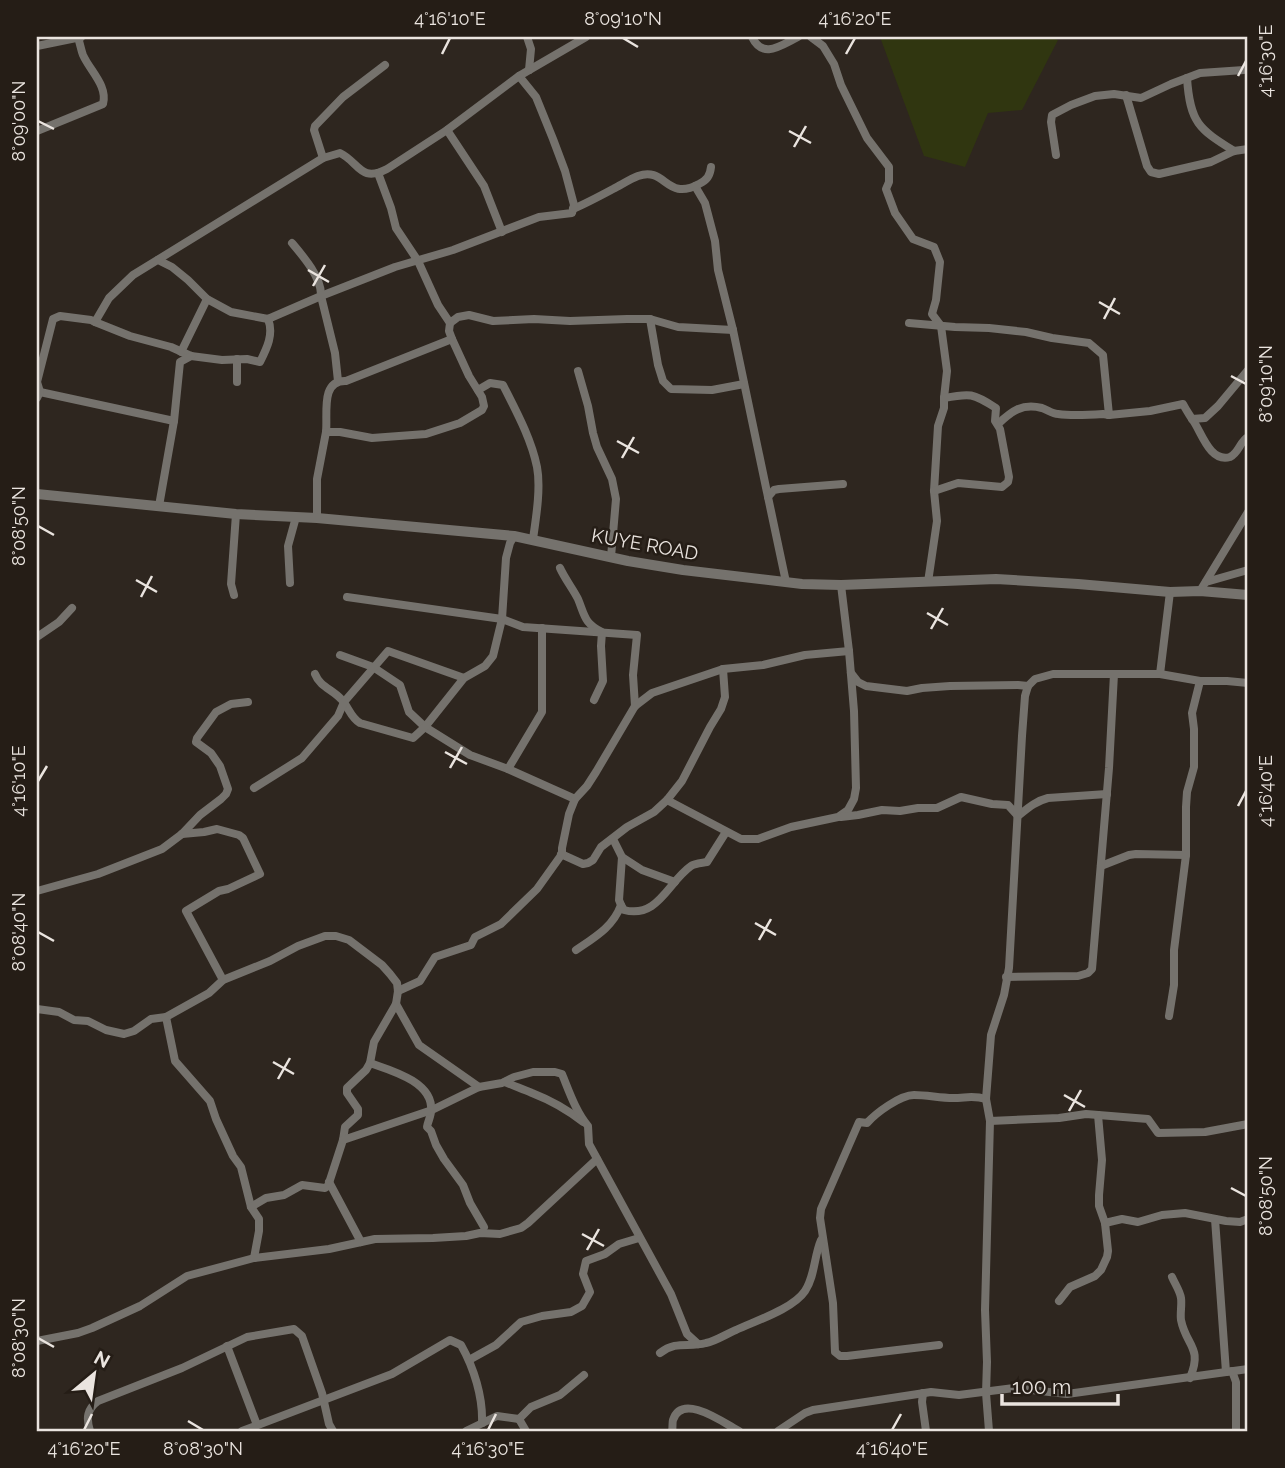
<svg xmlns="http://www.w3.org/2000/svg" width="1285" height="1468" font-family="Raleway,sans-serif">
	<rect width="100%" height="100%" fill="#2e261f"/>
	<polygon fill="#303610" points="880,37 1049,37 1058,40 1022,110 988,113 965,167 924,156"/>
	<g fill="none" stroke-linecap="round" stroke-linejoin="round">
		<g stroke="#75726d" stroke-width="8">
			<polyline points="527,37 531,49 529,70"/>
			<path d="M752,37C763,60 781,45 798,37"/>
			<polyline points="811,37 823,46 834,64 841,85 867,138 889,167 889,182 886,189 895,213 913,239 934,247 940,262 936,300 932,314 941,326 947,371 944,398 944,408 938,426 934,491 937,521 928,582"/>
			<polyline points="37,46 81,37"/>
			<path d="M1187,78C1190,123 1199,129 1234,151"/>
			<polyline points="1126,95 1147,166 1151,172 1159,174 1211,162 1234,151 1248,149"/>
			<polyline points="447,130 484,186 502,232"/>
			<path d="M37,131L103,104C108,86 90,71 83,55C81,50 80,43 78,38"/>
			<polyline points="1056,155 1051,122 1052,115 1071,105 1095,96 1114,94 1141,98 1171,84 1200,73 1244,70 1248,68"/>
			<polyline points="323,158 314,130 315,126 343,97 385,65"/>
			<polyline points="695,186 705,203 715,241 718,270 733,330 768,497"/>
			<path d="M573,209C587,203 600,196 613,189C621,185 630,179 638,176C666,166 666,202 699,184C707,180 710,176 711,167"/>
			<path d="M292,243C303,256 322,278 321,296L335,353L338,381"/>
			<polyline points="158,260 172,267 188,280 207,299 231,312 268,319 321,296 395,267 453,250 539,217 572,213 574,205 565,171 553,139 536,97 519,76"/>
			<polyline points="650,319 658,365 663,381 671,389 712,390 744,384"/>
			<path d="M95,322L130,336L171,347L191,356L222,360L247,359L260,362C267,348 274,334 268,319"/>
			<polyline points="450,323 458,317 469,315 493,321 534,319 570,321 627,319 650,319 678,327 733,330"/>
			<polyline points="909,323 955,327 989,328 1026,332 1052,338 1089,343 1103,355 1109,415"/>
			<polyline points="181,352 207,299"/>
			<polyline points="237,359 237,382"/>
			<polyline points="578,371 588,406 593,433 597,447 612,479 616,499 611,557"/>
			<path d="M478,390L490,383L503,385C516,411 531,438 537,467C541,488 536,518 533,539"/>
			<polyline points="40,392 174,421"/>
			<path d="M37,398L40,392L37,382L53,319L60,316L91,320L95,322L109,298L133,275L323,158L340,153C359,162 360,183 387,169L447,130L519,76L586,37"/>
			<polyline points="1192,419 1205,418 1218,406 1248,370"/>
			<path d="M998,424C1012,411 1022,403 1042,408C1048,410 1052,414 1058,414C1072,416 1088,415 1103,414L1109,415L1150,411L1183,404C1186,410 1189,414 1192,419C1201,430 1209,463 1230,457C1239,453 1240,441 1248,437"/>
			<path d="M326,432C328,414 320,380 346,381L452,339"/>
			<path d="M934,491L958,483L1002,487L1008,482L1009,477L1000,429L995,421L996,408C973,393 970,393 944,398"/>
			<polyline points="159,506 174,421 180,362 191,356"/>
			<polyline points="317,518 317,479 326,432 340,432 372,438 426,434 460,423 482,410 484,406 482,397 469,376 452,339 449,331 450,323 438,305 418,261 396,228 391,208 378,173"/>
			<path d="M560,568C565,579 573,589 578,599C585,616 584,623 602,632L601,646L603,681L594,700"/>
			<polyline points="786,582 768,497 774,490 779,489 843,484"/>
			<polyline points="1206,582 1248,570"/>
			<polyline points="290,583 288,546 296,517"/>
			<polyline points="1200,591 1248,512"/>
			<polyline points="234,595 231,584 236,514"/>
			<polyline points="347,597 502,619 523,627 637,635 633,675 635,706"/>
			<polyline points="37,637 59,622 72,608"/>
			<polyline points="340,655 373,667 400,685 409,712 425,727 470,755 508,769 575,799"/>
			<polyline points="851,673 858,682 866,686 907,691 922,688 950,686 1018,685 1028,686"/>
			<path d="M315,674C320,687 332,689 341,699C349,707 350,717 360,723L413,738L425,727L464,678L485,666L493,656L502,619L506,558L510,543L514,536"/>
			<polyline points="1160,674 1170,592"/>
			<polyline points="508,769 542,712 542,628"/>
			<polyline points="254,788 302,758 338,716 344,702 388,651 464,678"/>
			<polyline points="667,800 741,839 758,839 791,827 838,817 848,810 854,799 856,788 854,711 849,651 841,585"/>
			<path d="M841,817L858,815L882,810L900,811L918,808H937L961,797L992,804L1008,805L1018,816C1028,808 1036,801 1048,798L1107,794"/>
			<polyline points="182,834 204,832 217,829 239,835 243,838 260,874 228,889 219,891 186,911 223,980"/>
			<polyline points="561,854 583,864 588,863 593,860 601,847 627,827 654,812 667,800 682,781 710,727 721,709 725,697 723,669"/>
			<polyline points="622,857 642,870 675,882"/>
			<polyline points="1101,866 1129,855 1136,854 1186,855"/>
			<polyline points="37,891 98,874 162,849 182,834 200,815 221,799 226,794 228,789 220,766 211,753 196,742 197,738 216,712 231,704 248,702"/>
			<path d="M621,905L624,910C658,919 668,882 691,866C695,863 702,863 707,862L726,832"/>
			<path d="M576,950C595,937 613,927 621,905L619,900L622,857L613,839"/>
			<polyline points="1006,977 1078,976 1088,973 1092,969 1109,768 1114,674"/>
			<polyline points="398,991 420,981 435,957 471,945 475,937 501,924 537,889 562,854 562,848 569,814 575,799 587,786 596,772 635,706 652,693 723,669 763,665 805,655 849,651"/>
			<polyline points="396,1004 419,1045 479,1087"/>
			<polyline points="37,1009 59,1012 74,1020 88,1021 106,1030 124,1034 134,1031 151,1019 166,1017 175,1061 210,1101 216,1119 233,1156 241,1167 251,1207 259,1219 259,1231 254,1258"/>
			<polyline points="1169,1016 1174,985 1174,950 1186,855 1186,807 1187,792 1194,767 1194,729 1192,713 1200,681"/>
			<polyline points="166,1017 209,993 223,980 270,961 298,946 325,936 336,936 349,940 382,965 390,974 397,983 398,991 396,1004 374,1042 370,1063 366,1070 347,1088 347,1093 358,1109 358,1115 345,1127 343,1140 328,1186 325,1188 302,1185 284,1195 266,1198 251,1207"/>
			<path d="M370,1063C390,1070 434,1082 431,1111C431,1116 428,1121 427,1127L431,1131L436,1145L444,1159L463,1185L470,1203L484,1227"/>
			<path d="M505,1082C514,1086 523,1089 532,1093C550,1100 568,1110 583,1122"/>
			<polyline points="990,1121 1059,1118 1086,1114 1148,1119 1158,1133 1205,1132 1248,1124"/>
			<path d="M343,1140L432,1110L479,1087L502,1083L514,1077L533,1072H555L562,1074C569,1091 576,1112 588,1126L589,1144L671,1294L687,1334L698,1344"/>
			<polyline points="329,1182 361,1242"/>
			<polyline points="1215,1219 1226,1372"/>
			<polyline points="1105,1223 1122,1219 1138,1222 1162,1215 1185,1213 1226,1221 1240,1222 1248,1219"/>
			<path d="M1172,1277C1175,1284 1180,1291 1181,1298C1182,1305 1180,1313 1181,1320C1186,1346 1203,1347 1190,1378"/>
			<polyline points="1059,1301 1070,1287 1095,1276 1101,1270 1107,1257 1108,1251 1105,1223 1099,1206 1099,1195 1102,1160 1098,1115"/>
			<polyline points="37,1341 78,1333 92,1328 140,1306 187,1276 254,1258 329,1249 375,1239 433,1238 466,1236 480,1233 500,1234 521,1228 528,1223 597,1159"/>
			<path d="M939,1345L847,1356H840L835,1352L833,1303L820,1218L821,1209L859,1122L867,1123C876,1113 900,1095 914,1095C927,1095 940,1098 953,1098C966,1098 973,1095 986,1099"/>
			<polyline points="227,1346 257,1425"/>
			<path d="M660,1353C677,1340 688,1348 706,1343C716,1341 726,1334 736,1330C755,1321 793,1309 805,1291C815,1276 814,1256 821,1240"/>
			<polyline points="469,1360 496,1345 521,1322 542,1316 571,1312 582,1306 590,1292 583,1274 586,1261 605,1254 619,1244 639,1238"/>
			<polyline points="1232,1371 1236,1382 1236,1431"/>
			<polyline points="923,1393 922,1402 926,1431"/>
			<polyline points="519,1419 531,1407 560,1395 584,1375"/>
			<polyline points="519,1419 526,1431"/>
			<path d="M90,1431C86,1418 87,1409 98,1401L182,1368L247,1337L294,1329L302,1336L322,1393L329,1424L333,1431"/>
			<path d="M242,1431L392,1374L450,1340L461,1345C474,1368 483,1397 482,1423"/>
			<polyline points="466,1431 497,1416 519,1419"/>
			<path d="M672,1431C673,1427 672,1423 673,1420C682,1392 724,1423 739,1431"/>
			<polyline points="778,1431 805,1413 813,1410 931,1392 959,1395 1014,1388 1067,1394 1248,1369"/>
			<polyline points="989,1431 986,1393 987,1362 985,1310 990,1121 986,1099 991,1035 1004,995 1009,968 1022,736 1025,696 1028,686 1035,679 1053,674 1160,674 1200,681 1227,681 1248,683"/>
		</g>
		<polyline stroke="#75726d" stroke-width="10" points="37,494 236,514 317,518 514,536 628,561 683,570 802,584 841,585 996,579 1078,584 1170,592 1200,591 1248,595"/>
	</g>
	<path fill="none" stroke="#eae4df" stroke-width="2.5" d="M623,38L638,47M442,54L450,38M846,54L855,38M1238,76L1246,61M38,121L54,129M789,131L811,143M794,147L806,126M308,270L329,282M313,286L325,265M1099,302L1120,314M1104,319L1115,298M1231,376L1246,384M617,441L639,453M622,458L634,437M38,526L54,535M136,580L157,592M141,597L152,576M927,613L948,625M931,629L943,608M445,752L467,764M450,768L462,747M38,781L47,766M1238,806L1246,791M755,923L776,935M38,932L54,941M759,940L771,919M273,1062L294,1074M278,1079L290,1058M1064,1095L1085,1107M1069,1111L1081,1090M1231,1188L1246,1196M582,1234L604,1246M587,1250L599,1229M38,1338L54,1347M188,1421L203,1430M84,1430L92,1414M488,1430L496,1414M892,1430L901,1414"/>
	<g text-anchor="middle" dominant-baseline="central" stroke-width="5" stroke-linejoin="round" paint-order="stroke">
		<g font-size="19" fill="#eae4df" stroke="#251d16">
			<text transform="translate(645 544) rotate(10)">KUYE ROAD</text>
		</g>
	</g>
	<rect width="1285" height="1468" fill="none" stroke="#251d16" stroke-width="77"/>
	<g transform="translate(94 1374) rotate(29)" stroke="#251d16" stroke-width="5" paint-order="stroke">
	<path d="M0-5L12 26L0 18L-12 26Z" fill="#eae4df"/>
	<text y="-10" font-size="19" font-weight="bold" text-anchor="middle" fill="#eae4df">N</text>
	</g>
	<path d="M1002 1394v10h116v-10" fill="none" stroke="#eae4df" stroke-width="3.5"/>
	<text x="1012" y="1394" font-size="21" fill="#eae4df" stroke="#251d16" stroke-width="5" paint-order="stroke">100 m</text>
	<rect x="38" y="38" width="1208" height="1392" fill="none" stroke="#eae4df" stroke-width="2.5"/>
	<g font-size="18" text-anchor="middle" fill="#eae4df">
		<text x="450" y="25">4°16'10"E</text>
		<text x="623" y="25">8°09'10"N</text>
		<text x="855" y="25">4°16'20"E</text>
		<text transform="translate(1266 61) rotate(-90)" y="6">4°16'30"E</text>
		<text transform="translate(19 121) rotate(-90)" y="6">8°09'00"N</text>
		<text transform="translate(1266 384) rotate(-90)" y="6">8°09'10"N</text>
		<text transform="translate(19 526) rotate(-90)" y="6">8°08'50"N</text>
		<text transform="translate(19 781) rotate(-90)" y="6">4°16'10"E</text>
		<text transform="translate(1266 791) rotate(-90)" y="6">4°16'40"E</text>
		<text transform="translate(19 932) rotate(-90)" y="6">8°08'40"N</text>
		<text transform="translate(1266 1196) rotate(-90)" y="6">8°08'50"N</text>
		<text transform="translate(19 1338) rotate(-90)" y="6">8°08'30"N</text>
		<text x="84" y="1455">4°16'20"E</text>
		<text x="203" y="1455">8°08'30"N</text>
		<text x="488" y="1455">4°16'30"E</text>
		<text x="892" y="1455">4°16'40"E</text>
	</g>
</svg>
